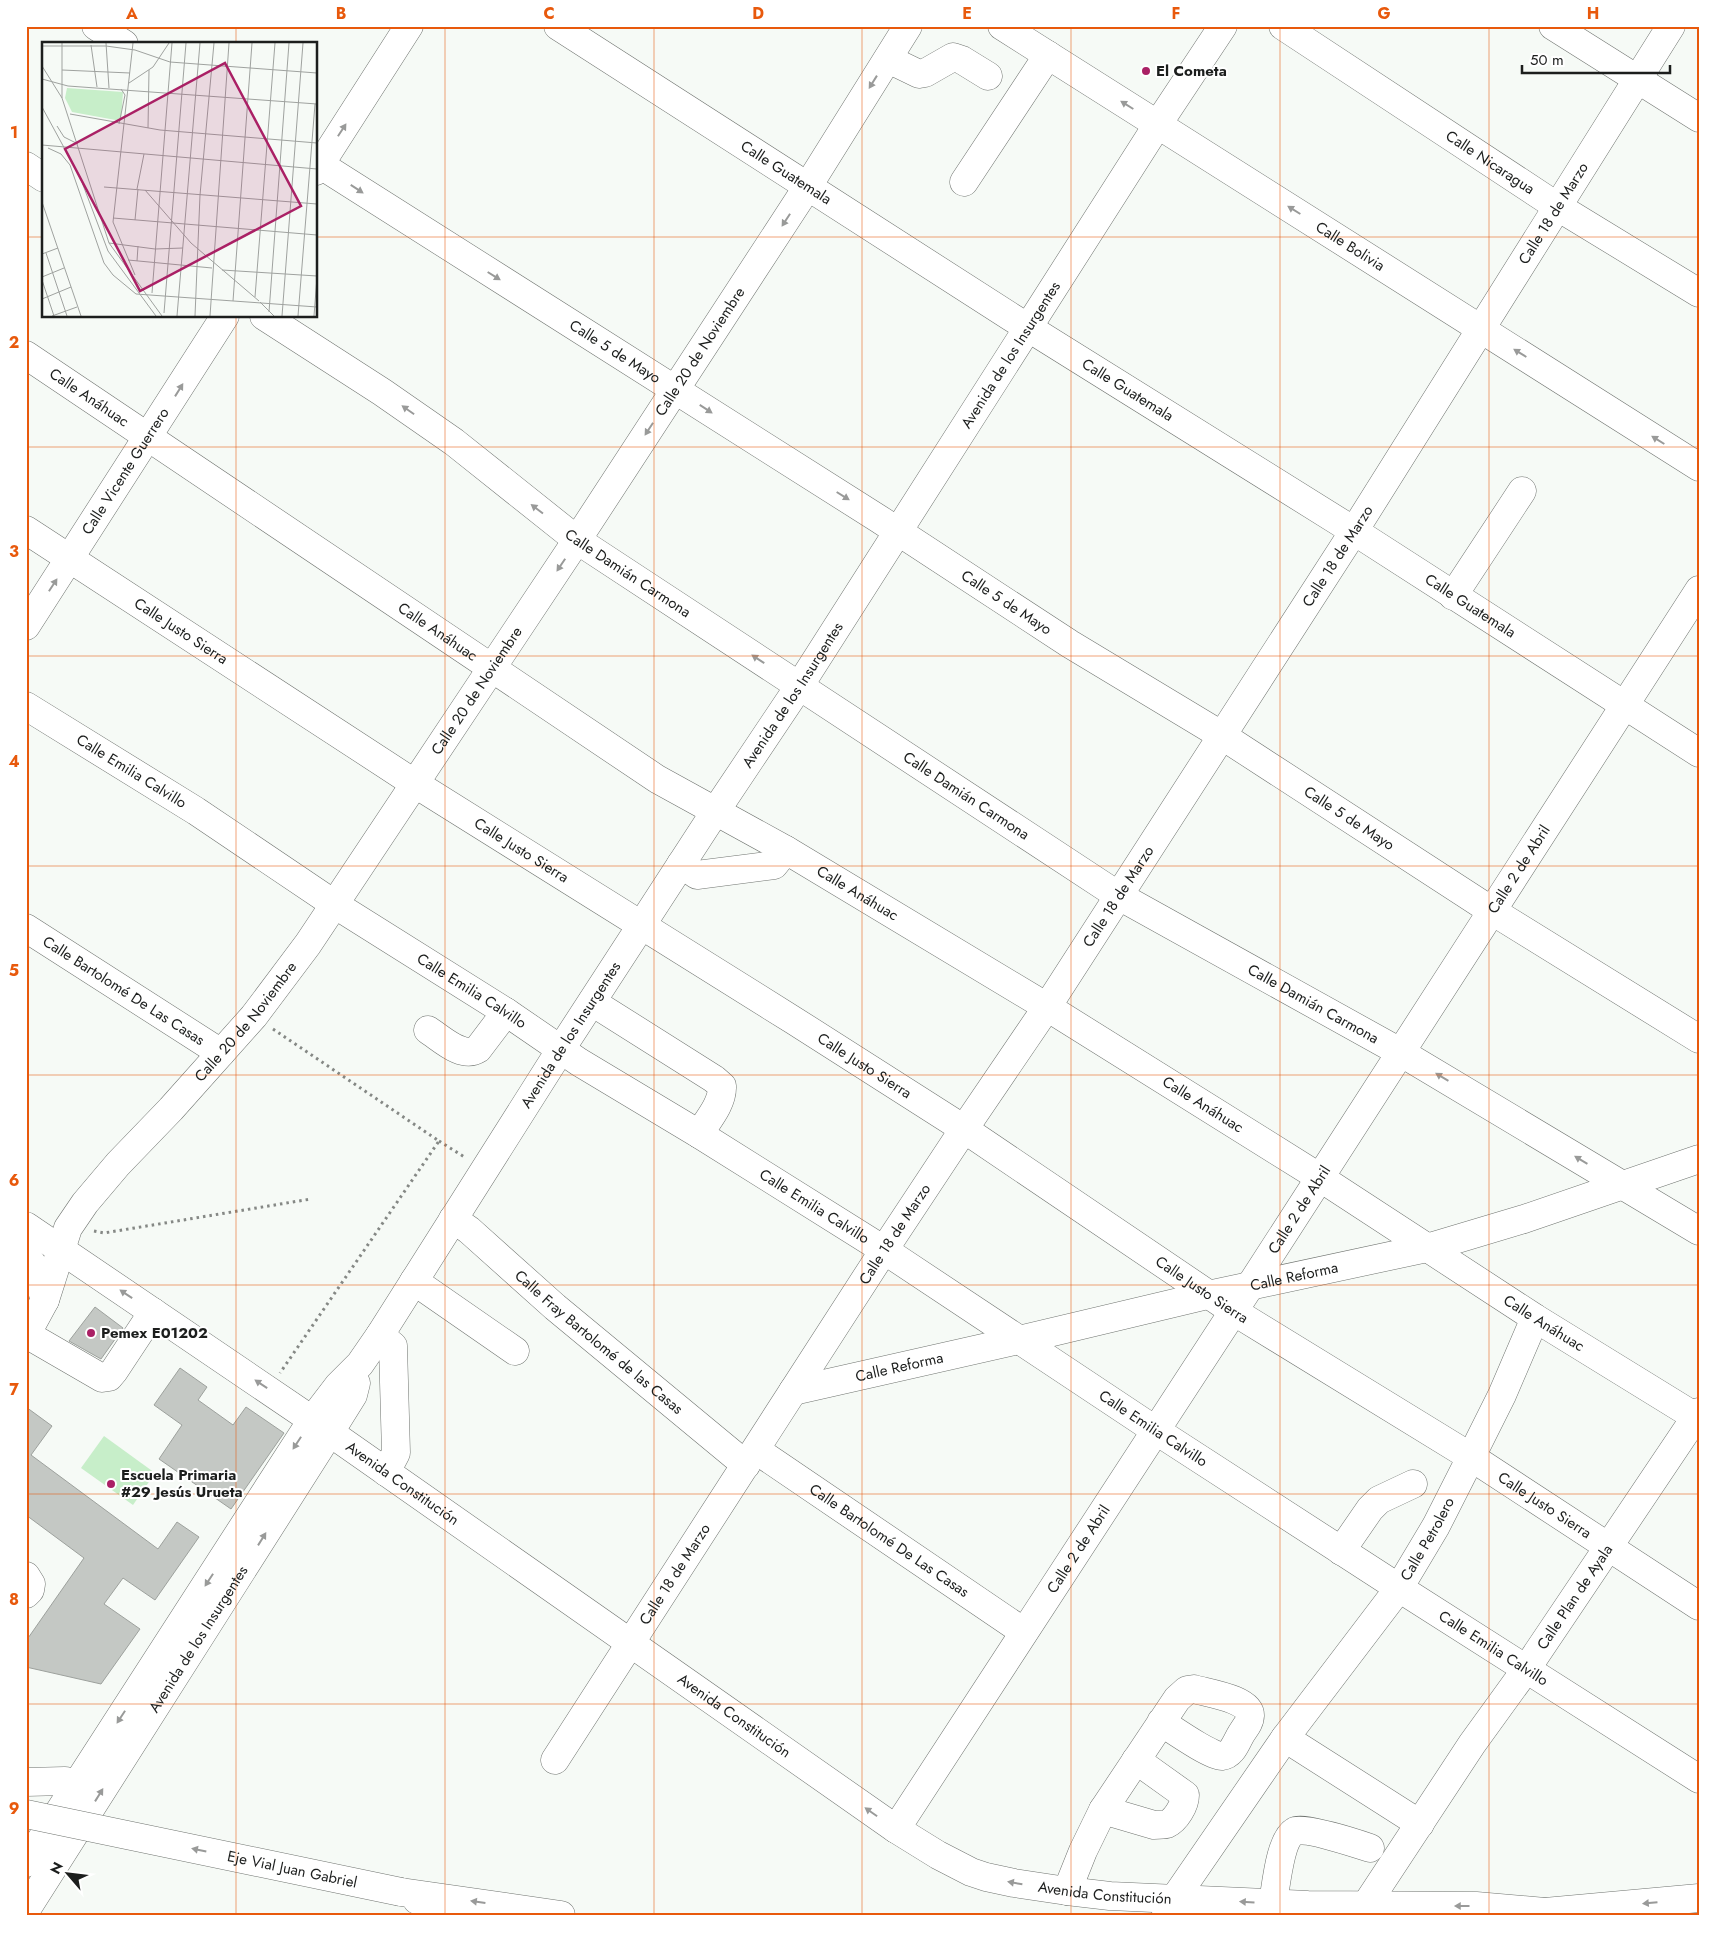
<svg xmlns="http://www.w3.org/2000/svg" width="1725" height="1941" font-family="Jost,sans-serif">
	<rect width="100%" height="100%" fill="#f6faf6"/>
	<polygon fill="#c7eec9" points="104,1436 155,1473 133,1505 81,1468"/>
	<g fill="#c4c8c4" stroke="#9da19d">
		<polygon points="95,1307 123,1328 101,1359 69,1341"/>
		<polygon points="180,1368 207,1387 198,1400 233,1425 246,1407 284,1433 231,1509 159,1459 182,1425 154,1405"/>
		<polygon points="26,1407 52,1426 31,1455 158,1549 177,1522 199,1537 155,1600 123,1578 104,1604 140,1629 101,1684 26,1667 26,1641 84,1558 26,1515"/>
	</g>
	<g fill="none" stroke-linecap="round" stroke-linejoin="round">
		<g stroke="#707470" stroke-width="29">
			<g id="minor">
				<polyline points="96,26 124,44"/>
				<path id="s1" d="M558,26L1011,317L1354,531L1699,753"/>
				<path id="s2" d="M1002,26L1699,467"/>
				<path id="s3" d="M1283,26L1558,207L1699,293"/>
				<polyline points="1553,26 1699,118"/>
				<polyline points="888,59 919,74 925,73 953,57 962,60 988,76"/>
				<path id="s4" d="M316,162L879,519L1070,644L1221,735L1492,911L1699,1039"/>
				<polyline points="26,166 44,178"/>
				<polyline points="964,182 1048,55"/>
				<path id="s5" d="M264,316L382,392L454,442L577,540L1119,896L1400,1052L1699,1231"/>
				<path id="s6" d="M26,355L657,779L786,850L1047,1007L1319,1177L1535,1318L1699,1419"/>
				<path id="s7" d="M26,530L414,783L793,1020L964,1129L1233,1311L1471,1457L1699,1606"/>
				<polyline points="1453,596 1522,491"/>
				<path id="s8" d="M26,706L196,811L334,904L506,1012L579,1062L699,1134L884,1250L1155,1430L1399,1588L1699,1779"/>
				<polyline points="681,864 697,875 774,865 786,850"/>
				<path id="s9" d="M26,928L221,1053"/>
				<path d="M592,1002L714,1079L722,1086C723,1103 708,1120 699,1134"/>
				<path d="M428,1030C442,1039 462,1059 478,1049L506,1012"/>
				<path id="s10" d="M453,1219L469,1230L555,1307L746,1465"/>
				<path id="s11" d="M26,1226L312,1420L896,1829L938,1855L971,1872L986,1877L1014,1883L1067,1891L1110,1896L1308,1905L1476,1906L1545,1912"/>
				<polyline points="414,1281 515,1351"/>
				<polyline points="26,1334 102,1378 109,1377 114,1371 153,1312"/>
				<polyline points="380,1335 393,1346 396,1453 386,1472"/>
				<path id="s12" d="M793,1391L1019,1340L1208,1295L1427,1248L1524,1219L1699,1159"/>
				<path id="s13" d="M756,1450L1024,1632"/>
				<polyline points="1341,1551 1370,1509 1379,1500 1413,1484"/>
				<polyline points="26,1576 31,1584 30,1590 26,1594"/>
				<polyline points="1285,1738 1420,1824"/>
				<path id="s14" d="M555,1760L884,1250L964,1129L1047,1007L1354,531L1671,26"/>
				<path d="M1103,1810L1154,1825C1159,1825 1163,1825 1167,1824C1176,1820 1185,1805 1185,1795L1136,1760"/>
				<path id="s15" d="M896,1829L1250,1286L1699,590"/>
				<path d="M1067,1891L1083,1851L1103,1810L1177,1699L1187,1690L1194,1689C1207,1693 1251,1699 1250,1716C1250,1723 1243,1730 1240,1736C1236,1743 1232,1755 1222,1756C1212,1757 1172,1729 1161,1722"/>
				<polyline points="417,1900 458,1915"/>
				<path d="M1273,1903C1276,1886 1280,1839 1295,1831C1303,1826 1358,1844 1370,1848"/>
				<path id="s16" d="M1366,1905L1472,1744L1527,1668L1699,1412"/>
				<path id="s17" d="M1166,1911L1285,1738L1399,1588L1436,1526L1471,1457L1502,1395L1535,1318"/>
			</g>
		</g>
		<g stroke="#707470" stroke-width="29">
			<g id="major">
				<polyline points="316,171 409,26"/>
				<path id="s18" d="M26,626L225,316"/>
				<polyline points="26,1255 35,1268 45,1300"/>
				<path id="s19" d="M26,1335L45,1300L68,1228L85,1203L118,1164L171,1109L254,1016L308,944L577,540L808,186L908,26"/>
				<polyline points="26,1782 65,1781 78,1784"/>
				<path id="s20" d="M26,1863L312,1420L338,1386L360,1364L380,1335L561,1049L715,812L800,685L1158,124L1223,26"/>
				<polyline points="401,1892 561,1915"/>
				<path id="s21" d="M26,1910L330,1432L353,1395L356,1383"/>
				<polyline points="1537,1915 1545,1912 1699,1898"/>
			</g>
		</g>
		<g stroke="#858885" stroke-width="3" stroke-dasharray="2.5 4" stroke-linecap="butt">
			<polyline points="273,1029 439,1141 280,1373"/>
			<polyline points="439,1141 466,1158"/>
			<polyline points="94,1231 104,1233 311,1199"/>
		</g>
		<use href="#minor" stroke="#fff" stroke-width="28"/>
		<use href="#major" stroke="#fff" stroke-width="28"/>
		<g stroke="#707470" stroke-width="29" stroke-linecap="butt">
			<g id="major-bridge">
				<path id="s22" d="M26,1814L401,1892"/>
			</g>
		</g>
		<use href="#major-bridge" stroke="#fff" stroke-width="28"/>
	</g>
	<defs><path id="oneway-solid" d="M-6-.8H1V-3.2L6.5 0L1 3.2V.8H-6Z" transform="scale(1.25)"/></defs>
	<g fill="#999a99">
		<use href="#oneway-solid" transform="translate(873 82) rotate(122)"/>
		<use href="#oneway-solid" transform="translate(1127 105) rotate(-148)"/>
		<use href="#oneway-solid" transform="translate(342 130) rotate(-57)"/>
		<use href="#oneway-solid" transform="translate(357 189) rotate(33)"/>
		<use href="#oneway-solid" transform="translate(1294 210) rotate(-148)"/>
		<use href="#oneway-solid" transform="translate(786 220) rotate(123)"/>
		<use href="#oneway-solid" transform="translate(494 276) rotate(32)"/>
		<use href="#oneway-solid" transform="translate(1520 353) rotate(-148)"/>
		<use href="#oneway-solid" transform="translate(179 390) rotate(-58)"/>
		<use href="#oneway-solid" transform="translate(706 409) rotate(33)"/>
		<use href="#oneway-solid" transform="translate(408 410) rotate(-145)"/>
		<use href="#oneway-solid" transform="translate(649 429) rotate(123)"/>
		<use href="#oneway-solid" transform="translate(1658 440) rotate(-148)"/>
		<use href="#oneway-solid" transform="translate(843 496) rotate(32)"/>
		<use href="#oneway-solid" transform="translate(537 509) rotate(-143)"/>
		<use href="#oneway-solid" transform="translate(561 565) rotate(124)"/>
		<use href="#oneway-solid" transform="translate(53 585) rotate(-57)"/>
		<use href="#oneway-solid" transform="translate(758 659) rotate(-147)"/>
		<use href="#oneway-solid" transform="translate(1442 1077) rotate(-149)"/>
		<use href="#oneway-solid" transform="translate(1581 1160) rotate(-149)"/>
		<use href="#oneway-solid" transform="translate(126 1294) rotate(-146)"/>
		<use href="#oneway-solid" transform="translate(261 1384) rotate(-146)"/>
		<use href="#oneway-solid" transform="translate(297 1443) rotate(123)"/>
		<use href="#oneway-solid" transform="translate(262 1539) rotate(-58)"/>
		<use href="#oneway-solid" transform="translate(209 1580) rotate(123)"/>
		<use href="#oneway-solid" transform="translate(121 1717) rotate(123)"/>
		<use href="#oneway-solid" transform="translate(99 1795) rotate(-58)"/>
		<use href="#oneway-solid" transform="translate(871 1812) rotate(-145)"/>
		<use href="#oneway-solid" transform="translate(199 1850) rotate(-168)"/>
		<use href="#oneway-solid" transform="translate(1015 1883) rotate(-170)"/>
		<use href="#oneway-solid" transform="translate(478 1902) rotate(-172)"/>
		<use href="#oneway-solid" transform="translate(1247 1902) rotate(-177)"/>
		<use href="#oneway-solid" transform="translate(1650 1903) rotate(175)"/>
		<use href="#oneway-solid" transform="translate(1462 1906) rotate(-180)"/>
	</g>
	<path fill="none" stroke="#e8590c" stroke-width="1" stroke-opacity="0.55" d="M236,26V44M445,26V1915M654,26V1915M862,26V1915M1071,26V1915M1280,26V1915M1489,26V1915M26,237H44M316,237H1699M236,316V1915M26,447H1699M26,656H1699M26,866H1699M26,1075H1699M26,1285H1699M26,1494H1699M26,1704H1699"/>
	<g fill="#aa2065" stroke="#fff" stroke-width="2">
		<circle cx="1146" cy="71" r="5"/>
		<circle cx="91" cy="1333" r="5"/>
		<circle cx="111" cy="1484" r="5"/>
	</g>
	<g text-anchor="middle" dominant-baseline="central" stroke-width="4" stroke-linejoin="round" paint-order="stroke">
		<g font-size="15" font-weight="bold" fill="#1c1e1d" stroke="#fff" text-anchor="start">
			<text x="1156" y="71">El Cometa</text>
			<text x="101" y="1333">Pemex E01202</text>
			<text x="121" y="1475">Escuela Primaria<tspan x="121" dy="17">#29 Jesús Urueta</tspan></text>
		</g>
		<g font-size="15" fill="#1c1e1d" stroke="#fff">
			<text stroke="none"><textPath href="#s3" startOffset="248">Calle Nicaragua</textPath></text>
			<text stroke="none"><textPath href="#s1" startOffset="271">Calle Guatemala</textPath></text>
			<text stroke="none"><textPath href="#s14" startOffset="1841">Calle 18 de Marzo</textPath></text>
			<text stroke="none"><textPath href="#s2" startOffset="412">Calle Bolivia</textPath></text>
			<text stroke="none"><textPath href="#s4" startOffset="354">Calle 5 de Mayo</textPath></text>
			<text stroke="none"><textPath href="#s19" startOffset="1198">Calle 20 de Noviembre</textPath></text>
			<text stroke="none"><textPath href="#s20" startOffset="1802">Avenida de los Insurgentes</textPath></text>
			<text stroke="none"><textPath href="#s1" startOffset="676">Calle Guatemala</textPath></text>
			<text stroke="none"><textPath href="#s6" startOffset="76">Calle Anáhuac</textPath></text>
			<text stroke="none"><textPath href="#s18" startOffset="184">Calle Vicente Guerrero</textPath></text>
			<text stroke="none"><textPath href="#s14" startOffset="1436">Calle 18 de Marzo</textPath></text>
			<text stroke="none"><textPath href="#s5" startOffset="446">Calle Damián Carmona</textPath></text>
			<text stroke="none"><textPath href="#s4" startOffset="819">Calle 5 de Mayo</textPath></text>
			<text stroke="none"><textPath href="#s1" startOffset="1081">Calle Guatemala</textPath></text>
			<text stroke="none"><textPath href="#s7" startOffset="185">Calle Justo Sierra</textPath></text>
			<text stroke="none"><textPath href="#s6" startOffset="496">Calle Anáhuac</textPath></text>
			<text stroke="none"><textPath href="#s19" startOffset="792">Calle 20 de Noviembre</textPath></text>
			<text stroke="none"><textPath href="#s20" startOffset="1398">Avenida de los Insurgentes</textPath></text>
			<text stroke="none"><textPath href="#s8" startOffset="124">Calle Emilia Calvillo</textPath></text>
			<text stroke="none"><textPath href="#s5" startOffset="851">Calle Damián Carmona</textPath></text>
			<text stroke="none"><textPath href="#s4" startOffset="1224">Calle 5 de Mayo</textPath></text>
			<text stroke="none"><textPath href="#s7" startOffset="590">Calle Justo Sierra</textPath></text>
			<text stroke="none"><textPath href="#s15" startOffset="1144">Calle 2 de Abril</textPath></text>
			<text stroke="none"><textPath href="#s6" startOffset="991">Calle Anáhuac</textPath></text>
			<text stroke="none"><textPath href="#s14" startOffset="1031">Calle 18 de Marzo</textPath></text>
			<text stroke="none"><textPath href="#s9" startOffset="116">Calle Bartolomé De Las Casas</textPath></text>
			<text stroke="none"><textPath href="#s8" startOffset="529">Calle Emilia Calvillo</textPath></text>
			<text stroke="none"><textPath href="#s5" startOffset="1256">Calle Damián Carmona</textPath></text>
			<text stroke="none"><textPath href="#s19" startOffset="388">Calle 20 de Noviembre</textPath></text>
			<text stroke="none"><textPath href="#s20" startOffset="992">Avenida de los Insurgentes</textPath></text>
			<text stroke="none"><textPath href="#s7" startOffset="995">Calle Justo Sierra</textPath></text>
			<text stroke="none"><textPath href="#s6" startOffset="1396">Calle Anáhuac</textPath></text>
			<text stroke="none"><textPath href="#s8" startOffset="934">Calle Emilia Calvillo</textPath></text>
			<text stroke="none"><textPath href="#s15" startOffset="739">Calle 2 de Abril</textPath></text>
			<text stroke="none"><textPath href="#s14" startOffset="626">Calle 18 de Marzo</textPath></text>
			<text stroke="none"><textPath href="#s12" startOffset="514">Calle Reforma</textPath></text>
			<text stroke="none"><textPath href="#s7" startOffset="1400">Calle Justo Sierra</textPath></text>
			<text stroke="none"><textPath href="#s6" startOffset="1801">Calle Anáhuac</textPath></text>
			<text stroke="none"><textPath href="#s10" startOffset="191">Calle Fray Bartolomé de las Casas</textPath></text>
			<text stroke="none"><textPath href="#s12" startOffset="109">Calle Reforma</textPath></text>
			<text stroke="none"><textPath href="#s8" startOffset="1339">Calle Emilia Calvillo</textPath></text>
			<text stroke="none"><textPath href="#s11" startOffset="456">Avenida Constitución</textPath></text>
			<text stroke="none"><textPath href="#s7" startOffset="1805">Calle Justo Sierra</textPath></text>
			<text stroke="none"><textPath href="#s17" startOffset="455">Calle Petrolero</textPath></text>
			<text stroke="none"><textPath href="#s13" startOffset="161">Calle Bartolomé De Las Casas</textPath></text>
			<text stroke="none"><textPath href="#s15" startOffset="334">Calle 2 de Abril</textPath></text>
			<text stroke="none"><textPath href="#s14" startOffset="221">Calle 18 de Marzo</textPath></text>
			<text stroke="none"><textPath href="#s16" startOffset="372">Calle Plan de Ayala</textPath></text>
			<text stroke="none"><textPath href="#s21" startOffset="321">Avenida de los Insurgentes</textPath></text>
			<text stroke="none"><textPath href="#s8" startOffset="1744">Calle Emilia Calvillo</textPath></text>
			<text stroke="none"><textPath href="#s11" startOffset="861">Avenida Constitución</textPath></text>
			<text stroke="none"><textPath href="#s22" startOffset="272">Eje Vial Juan Gabriel</textPath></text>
			<text stroke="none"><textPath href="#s11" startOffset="1281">Avenida Constitución</textPath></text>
		</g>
	</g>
	<g transform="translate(42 42)">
		<rect width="275" height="275" fill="#f6faf6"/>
		<path d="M25,46L81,50L79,79L30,70L23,56Z" fill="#c7eec9"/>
		<path fill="none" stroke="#9fa29f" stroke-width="1" d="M20,1V56M64,1L67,46M91,1L71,180L93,233M49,3L55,45M0,4H64L93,8L128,20L275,31M0,24L20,56L67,201L120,274M20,28L88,31M0,37L26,44L275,62M87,41L111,25L127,1M0,65L38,135L66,209L114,274M28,72L118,88L275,101M77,82L83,53L79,47M15,84L22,95L36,102M106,86L107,28M0,103L275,127M6,106L19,112L28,123L62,221L71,233L94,252L275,265M62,145L275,162M95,147L102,112M103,148L149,201L217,259M0,160L39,274M71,176L275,193M93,178L96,147M67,201L113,207L141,206M4,211L25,274M0,212L16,206M86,218L170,226M95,219L96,204M180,228L275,234M0,235L22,226M0,238L12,274M110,251L130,1M213,255L233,1M0,257L29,245M191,259L210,1M218,260L232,274M227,270L247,1M122,271L144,1M10,274L35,265M135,274L158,1M153,274L158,153L172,1M168,274L187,1M240,274L261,1M256,274L273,62M272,274L275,235"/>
		<path fill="#aa2065" fill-opacity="0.15" stroke="#aa2065" stroke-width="2.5" d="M183,21L259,164L98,249L23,107Z"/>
		<rect width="275" height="275" fill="none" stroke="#1c1e1d" stroke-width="2.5"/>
	</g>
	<rect width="1725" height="1941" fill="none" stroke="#ffffff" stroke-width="55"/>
	<g transform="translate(68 1874) rotate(298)" stroke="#ffffff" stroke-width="4" paint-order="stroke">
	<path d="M0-4L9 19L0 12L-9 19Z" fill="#1c1e1d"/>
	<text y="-8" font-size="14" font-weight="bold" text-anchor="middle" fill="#1c1e1d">N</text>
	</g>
	<path d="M1522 65v8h148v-8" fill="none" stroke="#1c1e1d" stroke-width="2.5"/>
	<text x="1530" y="65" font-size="15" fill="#1c1e1d" stroke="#ffffff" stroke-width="4" paint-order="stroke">50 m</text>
	<rect x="28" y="28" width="1670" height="1886" fill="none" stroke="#e8590c" stroke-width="2"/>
	<g font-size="16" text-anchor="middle" font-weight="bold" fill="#e8590c">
		<text x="132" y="19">A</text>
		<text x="341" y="19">B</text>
		<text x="549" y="19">C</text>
		<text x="758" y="19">D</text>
		<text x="967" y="19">E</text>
		<text x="1176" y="19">F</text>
		<text x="1384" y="19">G</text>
		<text x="1593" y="19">H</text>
		<text x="14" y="138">1</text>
		<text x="14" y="348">2</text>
		<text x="14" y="557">3</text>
		<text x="14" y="767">4</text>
		<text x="14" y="976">5</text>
		<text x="14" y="1186">6</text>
		<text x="14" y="1395">7</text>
		<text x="14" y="1605">8</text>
		<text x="14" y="1814">9</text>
	</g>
</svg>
